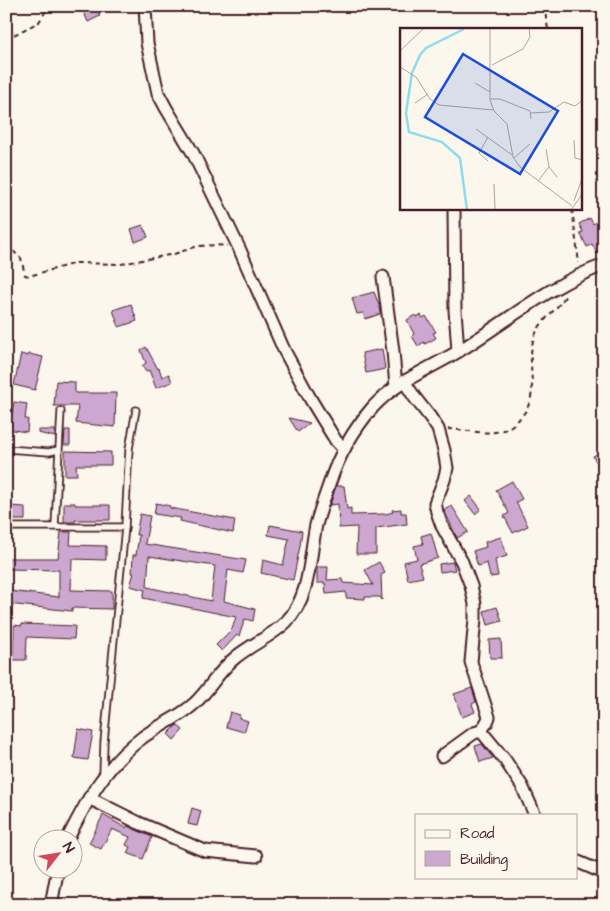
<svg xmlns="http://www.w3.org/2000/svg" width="610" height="911" font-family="'Architects Daughter',sans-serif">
	<rect width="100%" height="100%" fill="#fbf7ec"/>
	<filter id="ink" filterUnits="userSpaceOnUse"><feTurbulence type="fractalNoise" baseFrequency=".02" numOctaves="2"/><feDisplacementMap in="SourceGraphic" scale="10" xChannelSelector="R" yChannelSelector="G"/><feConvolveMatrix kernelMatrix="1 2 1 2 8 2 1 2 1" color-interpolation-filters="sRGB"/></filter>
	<g filter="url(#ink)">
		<g fill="#cca8d1" stroke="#4a1f2b" fill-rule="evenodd">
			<polygon points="81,6 113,6 98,14 100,16 88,22"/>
			<polygon points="590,218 593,224 596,222 597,224 604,220 604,251 597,254 592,244 587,247 580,233 583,232 579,224"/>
			<polygon points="143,225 148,237 135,242 131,229"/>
			<polygon points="374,292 379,305 380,314 365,319 363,313 357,314 352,298"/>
			<polygon points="131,304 137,321 119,327 113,310"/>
			<polygon points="415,315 416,317 421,315 423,318 426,316 436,332 433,333 436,338 425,344 424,342 418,346 412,336 414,334 407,320"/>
			<polygon points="146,347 158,369 159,368 162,377 169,374 172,382 156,388 149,370 146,372 142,366 146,363 141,350"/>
			<polygon points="382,349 385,369 366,373 362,353"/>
			<polygon points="21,354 28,356 29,354 43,357 35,390 14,385"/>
			<polygon points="56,381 75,382 75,393 116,393 115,427 76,423 78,406 54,406"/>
			<polygon points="14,402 27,404 25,419 28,419 27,432 6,429 6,416 11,417"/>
			<polygon points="289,418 310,423 298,432"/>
			<polygon points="38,430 55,430 55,437 38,433"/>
			<polygon points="65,430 70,430 70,445 64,445"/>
			<polygon points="65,451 111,452 111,465 76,465 77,475 65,475"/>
			<polygon points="601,452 604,462 598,465 593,456"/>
			<polygon points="512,481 522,499 516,502 528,526 513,533 504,516 509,513 496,490"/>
			<polygon points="336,486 344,486 347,509 351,508 351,515 386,514 393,512 392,510 401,509 401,513 406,513 407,524 376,528 376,554 356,554 357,527 339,528 338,504 330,505"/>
			<polygon points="471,496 481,509 475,514 465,501"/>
			<polygon points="64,503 75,503 75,505 110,505 110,520 75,520 75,522 64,522"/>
			<polygon points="156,503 170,506 170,508 235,520 233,533 180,521 181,518 154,514"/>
			<polygon points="10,506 25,507 25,520 9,520"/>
			<polygon points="452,506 468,532 457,538 444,510"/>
			<path d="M140,514L150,516L145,544L246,560L243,573L228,570L224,601L255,609L253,621L245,619L239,636L237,635L222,651L216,645L232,629L236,617L143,598L145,590L130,586L134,573H132L133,555H136L139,535H136ZM149,556L215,566L211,601L147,587Z"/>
			<polygon points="270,525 302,531 300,546 293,580 261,573 263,560 283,565 289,539 268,535"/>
			<polygon points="61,532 71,532 70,545 106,546 106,560 72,559 71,590 112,591 112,609 72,608 72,611 8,604 9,591 59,597 59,570 6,569 6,558 58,558"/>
			<polygon points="431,533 438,558 419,564 423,577 408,580 404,562 417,559 414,546 423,544 421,536"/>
			<polygon points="501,537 507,556 495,560 498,576 490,577 487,563 478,566 473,551 486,547 485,542"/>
			<polygon points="379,562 385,573 381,575 382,600 380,597 365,597 365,599 346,598 346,592 326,594 325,583 317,583 317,567 328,567 327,580 342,579 343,583 373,585 365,570"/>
			<polygon points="453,562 455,570 440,572 439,564"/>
			<polygon points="497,607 502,621 488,625 484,611"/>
			<polygon points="22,624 75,626 74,639 27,637 26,660 13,660 14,625 22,626"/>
			<polygon points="501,639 502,658 490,658 489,640"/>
			<polygon points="472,688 476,702 472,704 475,712 462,717 454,694"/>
			<polygon points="230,712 240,715 239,718 248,721 244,732 226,727"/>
			<polygon points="177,725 183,730 174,740 168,734"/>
			<polygon points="78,729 93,732 88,760 74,758"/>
			<polygon points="482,744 493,758 480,762 475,746"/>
			<polygon points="192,808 201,811 197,826 188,824"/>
			<polygon points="103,815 126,828 127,826 152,837 143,859 127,853 130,847 126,845 130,837 112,829 101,849 89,843"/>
		</g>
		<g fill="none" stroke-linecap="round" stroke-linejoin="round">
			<g stroke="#4a1f2b" stroke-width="9">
				<g id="lane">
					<polyline points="6,449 49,452 58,450"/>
					<polyline points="55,526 61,411"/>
					<polyline points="6,527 125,527"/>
					<polyline points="103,774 104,742 125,527 129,449 136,410"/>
				</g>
			</g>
			<g stroke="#4a1f2b" stroke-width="15">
				<g id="street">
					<polyline points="145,6 147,43 158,93 166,108 193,153 239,248 284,350 311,400 336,441 344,449"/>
					<polyline points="454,209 455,310 458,351"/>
					<polyline points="383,277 393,351 396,387"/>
					<polyline points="404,381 415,398 430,417 438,429 444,450 447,468 444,480 435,503 437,512 442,526 462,562 471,586 475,604 475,619 471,662 489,717 487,722 481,731 474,733 442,756"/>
					<polyline points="481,731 505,760 522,786 535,815"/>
					<polyline points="89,798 139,823 205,851 256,856"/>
					<path d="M68,838C88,798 106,765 143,737C160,725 180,717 195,703C210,689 219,670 236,657C252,644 272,636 286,622C311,596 309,558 316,525C320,510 325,496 330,482C339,455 354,429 373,407C397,381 429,369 459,351C508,321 549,285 604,265"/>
					<polyline points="576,861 604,873"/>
					<polyline points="51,905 58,868"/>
				</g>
			</g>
			<g stroke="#4a1f2b" stroke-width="2" stroke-dasharray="5 4" stroke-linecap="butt">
				<polyline points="544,6 548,29"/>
				<polyline points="6,39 39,22 49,6"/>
				<polyline points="572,209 579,263"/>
				<polyline points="6,245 21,258 25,275 29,276 76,263 121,264 174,254 198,246 216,245 227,246"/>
				<path d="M448,429C474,430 501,441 520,418C528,410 532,399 532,387C532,372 529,356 533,341C538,321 556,312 566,295"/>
			</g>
			<use href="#lane" stroke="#fbf7ec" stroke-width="5.5"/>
			<use href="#street" stroke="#fbf7ec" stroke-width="11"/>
		</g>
	</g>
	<g transform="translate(400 28)">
		<rect width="182" height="182" fill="#fbf7ec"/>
		<path fill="none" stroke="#8fdcef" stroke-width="2.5" d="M64,1L26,20L20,27L12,45L6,85L9,104L42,114L60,130L67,182"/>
		<path fill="none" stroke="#b4a19f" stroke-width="1" d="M90,1V72L94,83L107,96L113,129L120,139L172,178M0,23L23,1M92,37L123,21L130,9L129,1M0,39L16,49L30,71L39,77L93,82M75,55L90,64M90,71H100L130,83L131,91M15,75L28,66M131,85L149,84L164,74L175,78L183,72M76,101L112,127M88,109L79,125L88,133M174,112L175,130L183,132M146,121L149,139M114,130L130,116M138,153L149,139L157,149M94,156L95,182M174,173L183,148M171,182L183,165"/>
		<path fill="#1d4ed8" fill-opacity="0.15" stroke="#1d4ed8" stroke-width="2.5" d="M63,26L158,83L120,146L25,89Z"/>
		<rect width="182" height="182" fill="none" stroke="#4a1f2b" stroke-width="2.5"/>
	</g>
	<rect width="610" height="911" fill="none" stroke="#fbf7ec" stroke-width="25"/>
	<rect x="12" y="12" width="585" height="886" fill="none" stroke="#4a1f2b" stroke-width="2" filter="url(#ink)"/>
	<rect x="415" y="814" width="162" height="65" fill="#fbf7ec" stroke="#b4a19f"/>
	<rect x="425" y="830" width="25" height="8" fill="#fbf7ec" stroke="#b4a19f"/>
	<text x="460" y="838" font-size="15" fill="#4a1f2b">Road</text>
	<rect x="425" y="851" width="25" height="15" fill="#cca8d1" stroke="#b4a19f"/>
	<text x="460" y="864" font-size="15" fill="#4a1f2b">Building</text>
	<g transform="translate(58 854) rotate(59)"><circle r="24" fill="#fbf7ec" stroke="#b4a19f"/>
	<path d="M0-4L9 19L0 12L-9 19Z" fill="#d1495b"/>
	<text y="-8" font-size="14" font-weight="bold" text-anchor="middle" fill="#4a1f2b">N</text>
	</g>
</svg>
